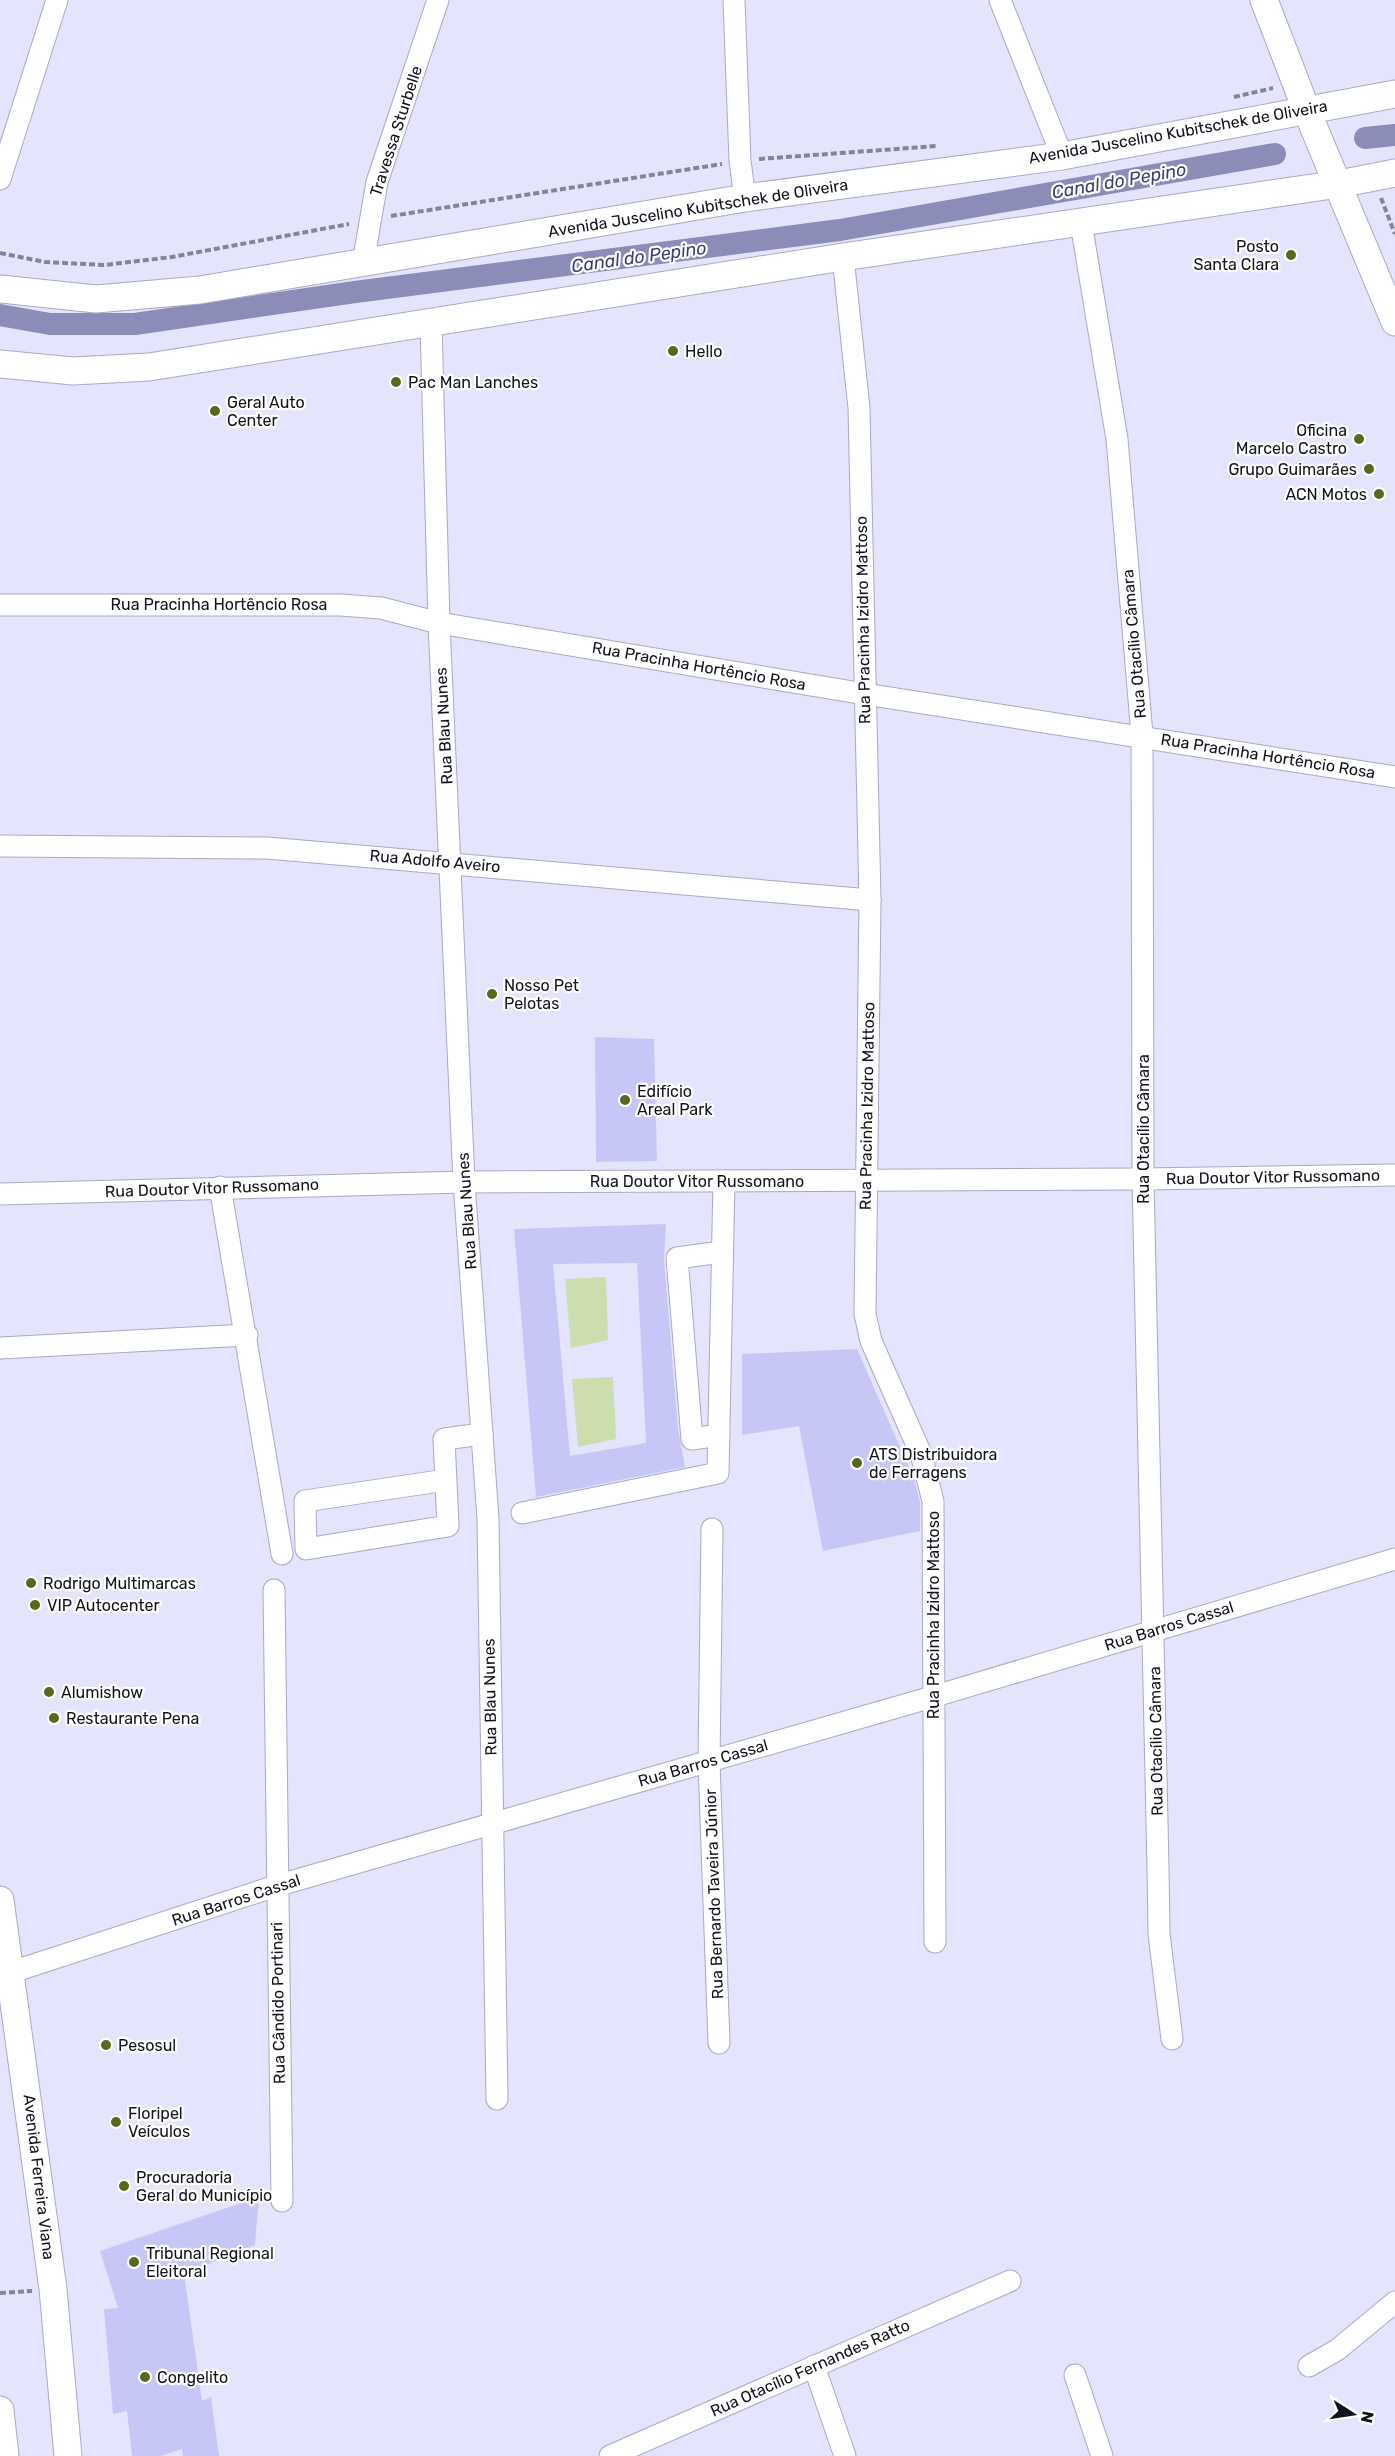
<svg xmlns="http://www.w3.org/2000/svg" width="1395" height="2456" font-family="Rubik,sans-serif">
	<rect width="100%" height="100%" fill="#e4e5fc"/>
	<g fill="#ccdeae">
		<polygon points="606,1277 608,1340 571,1348 565,1279"/>
		<polygon points="613,1377 616,1439 578,1447 572,1379"/>
	</g>
	<g fill="none" stroke-linecap="round" stroke-linejoin="round">
		<g stroke="#8c8cb9" stroke-width="22">
			<polyline points="1365,138 1395,135"/>
			<polyline points="0,315 50,324 135,324 355,292 840,230 1275,154"/>
		</g>
	</g>
	<g fill="#c6c7f7" fill-rule="evenodd">
		<polygon points="595,1037 654,1039 657,1161 596,1162"/>
		<path d="M666,1224L664,1259L678,1428L685,1467L536,1497L514,1229ZM637,1263L646,1443L570,1456L553,1264Z"/>
		<polygon points="857,1349 914,1479 920,1502 920,1531 823,1551 799,1426 742,1435 742,1354"/>
		<polygon points="259,2197 255,2245 184,2274 202,2401 211,2397 219,2456 183,2456 182,2449 161,2456 132,2456 127,2411 113,2414 104,2309 118,2308 100,2251"/>
	</g>
	<g fill="none" stroke-linecap="round" stroke-linejoin="round">
		<g stroke="#a8a9c4" stroke-width="23">
			<g id="minor">
				<polyline points="734,0 740,161 745,198"/>
				<polyline points="1000,0 1062,156"/>
				<polyline points="0,179 57,0"/>
				<polyline points="1081,223 1117,439 1142,735 1143,1179 1158,1868 1159,1934 1172,2039"/>
				<polyline points="843,257 859,408 870,900 865,1314 871,1341 921,1454 933,1501 935,1942"/>
				<polyline points="363,263 377,182 438,0"/>
				<polyline points="431,324 439,623 464,1182 488,1519 497,2099"/>
				<polyline points="0,605 341,605 381,608 439,623 865,694 1395,777"/>
				<polyline points="0,846 267,848 870,900"/>
				<polyline points="220,1187 282,1554"/>
				<polyline points="0,1194 464,1182 1143,1179 1395,1175"/>
				<polyline points="0,1348 247,1335"/>
				<polyline points="719,1435 692,1439 677,1258 721,1252"/>
				<polyline points="446,1480 305,1501 306,1549 448,1526 444,1439 482,1434"/>
				<polyline points="522,1513 718,1473 724,1181"/>
				<polyline points="712,1529 709,1762 719,2043"/>
				<polyline points="274,1590 282,2201"/>
				<polyline points="12,1972 276,1886 932,1697 1395,1559"/>
				<polyline points="814,2366 845,2456"/>
				<polyline points="1309,2366 1337,2350 1395,2302"/>
				<polyline points="1075,2375 1102,2456"/>
				<polyline points="610,2456 1010,2281"/>
			</g>
		</g>
		<g stroke="#a8a9c4" stroke-width="29">
			<g id="major">
				<polyline points="1264,0 1306,109 1395,322"/>
				<polyline points="0,289 96,299 200,290 745,198 1062,156 1395,94"/>
				<polyline points="0,364 73,371 149,367 843,257 1339,184 1395,173"/>
				<polyline points="0,1900 53,2289 68,2456"/>
				<polyline points="0,2410 5,2456"/>
			</g>
		</g>
		<g stroke="#838495" stroke-width="4" stroke-dasharray="6 3" stroke-linecap="butt">
			<polyline points="1234,97 1273,88"/>
			<polyline points="759,159 937,146"/>
			<polyline points="1381,198 1395,234"/>
			<polyline points="391,216 722,164"/>
			<polyline points="0,253 45,262 104,265 172,257 349,224"/>
			<polyline points="0,2293 32,2291"/>
		</g>
		<use href="#minor" stroke="#fff" stroke-width="21"/>
		<use href="#major" stroke="#fff" stroke-width="27"/>
	</g>
	<g fill="#546b1c" stroke="#fff" stroke-width="2">
		<circle cx="1291" cy="255" r="6"/>
		<circle cx="673" cy="351" r="6"/>
		<circle cx="396" cy="382" r="6"/>
		<circle cx="215" cy="411" r="6"/>
		<circle cx="1359" cy="439" r="6"/>
		<circle cx="1369" cy="469" r="6"/>
		<circle cx="1379" cy="494" r="6"/>
		<circle cx="492" cy="994" r="6"/>
		<circle cx="625" cy="1100" r="6"/>
		<circle cx="857" cy="1463" r="6"/>
		<circle cx="31" cy="1583" r="6"/>
		<circle cx="35" cy="1605" r="6"/>
		<circle cx="49" cy="1692" r="6"/>
		<circle cx="54" cy="1718" r="6"/>
		<circle cx="106" cy="2045" r="6"/>
		<circle cx="116" cy="2122" r="6"/>
		<circle cx="124" cy="2186" r="6"/>
		<circle cx="134" cy="2262" r="6"/>
		<circle cx="145" cy="2377" r="6"/>
	</g>
	<g text-anchor="middle" dominant-baseline="central" stroke-width="4.5" stroke-linejoin="round" paint-order="stroke">
		<g font-size="16" fill="#12121c" stroke="#fff">
			<text transform="translate(396 131) rotate(-72)">Travessa Sturbelle</text>
			<text transform="translate(1178 132) rotate(-10)">Avenida Juscelino Kubitschek de Oliveira</text>
			<text transform="translate(698 208) rotate(-9)">Avenida Juscelino Kubitschek de Oliveira</text>
			<text x="219" y="604">Rua Pracinha Hortêncio Rosa</text>
			<text transform="translate(863 620) rotate(-91)">Rua Pracinha Izidro Mattoso</text>
			<text transform="translate(1134 644) rotate(-95)">Rua Otacílio Câmara</text>
			<text transform="translate(699 666) rotate(10)">Rua Pracinha Hortêncio Rosa</text>
			<text transform="translate(444 726) rotate(-93)">Rua Blau Nunes</text>
			<text transform="translate(1268 756) rotate(9)">Rua Pracinha Hortêncio Rosa</text>
			<text transform="translate(435 861) rotate(5)">Rua Adolfo Aveiro</text>
			<text transform="translate(867 1106) rotate(-89)">Rua Pracinha Izidro Mattoso</text>
			<text transform="translate(1143 1129) rotate(-90)">Rua Otacílio Câmara</text>
			<text transform="translate(1273 1177) rotate(-1)">Rua Doutor Vitor Russomano</text>
			<text x="697" y="1181">Rua Doutor Vitor Russomano</text>
			<text transform="translate(212 1188) rotate(-2)">Rua Doutor Vitor Russomano</text>
			<text transform="translate(467 1211) rotate(-94)">Rua Blau Nunes</text>
			<text transform="translate(933 1615) rotate(-90)">Rua Pracinha Izidro Mattoso</text>
			<text transform="translate(1169 1626) rotate(-17)">Rua Barros Cassal</text>
			<text transform="translate(490 1697) rotate(-91)">Rua Blau Nunes</text>
			<text transform="translate(1156 1741) rotate(-91)">Rua Otacílio Câmara</text>
			<text transform="translate(703 1763) rotate(-16)">Rua Barros Cassal</text>
			<text transform="translate(714 1894) rotate(-92)">Rua Bernardo Taveira Júnior</text>
			<text transform="translate(236 1900) rotate(-18)">Rua Barros Cassal</text>
			<text transform="translate(278 2003) rotate(-91)">Rua Cândido Portinari</text>
			<text transform="translate(39 2177) rotate(83)">Avenida Ferreira Viana</text>
			<text transform="translate(810 2368) rotate(-24)">Rua Otacílio Fernandes Ratto</text>
		</g>
		<g font-size="16" fill="#12121c" stroke="#fff" text-anchor="start">
			<text x="1279" y="246" text-anchor="end">Posto<tspan x="1279" dy="18">Santa Clara</tspan></text>
			<text x="685" y="351">Hello</text>
			<text x="408" y="382">Pac Man Lanches</text>
			<text x="227" y="402">Geral Auto<tspan x="227" dy="18">Center</tspan></text>
			<text x="1347" y="430" text-anchor="end">Oficina<tspan x="1347" dy="18">Marcelo Castro</tspan></text>
			<text x="1357" y="469" text-anchor="end">Grupo Guimarães</text>
			<text x="1367" y="494" text-anchor="end">ACN Motos</text>
			<text x="504" y="985">Nosso Pet<tspan x="504" dy="18">Pelotas</tspan></text>
			<text x="637" y="1091">Edifício<tspan x="637" dy="18">Areal Park</tspan></text>
			<text x="869" y="1454">ATS Distribuidora<tspan x="869" dy="18">de Ferragens</tspan></text>
			<text x="43" y="1583">Rodrigo Multimarcas</text>
			<text x="47" y="1605">VIP Autocenter</text>
			<text x="61" y="1692">Alumishow</text>
			<text x="66" y="1718">Restaurante Pena</text>
			<text x="118" y="2045">Pesosul</text>
			<text x="128" y="2113">Floripel<tspan x="128" dy="18">Veículos</tspan></text>
			<text x="136" y="2177">Procuradoria<tspan x="136" dy="18">Geral do Município</tspan></text>
			<text x="146" y="2253">Tribunal Regional<tspan x="146" dy="18">Eleitoral</tspan></text>
			<text x="157" y="2377">Congelito</text>
		</g>
		<g font-size="18" font-style="italic" fill="#3f3b75" stroke="#fff">
			<text transform="translate(1119 181) rotate(-10)">Canal do Pepino</text>
			<text transform="translate(639 257) rotate(-8)">Canal do Pepino</text>
		</g>
	</g>
	<g transform="translate(1353 2414) rotate(102)" stroke="#ffffff" stroke-width="4.5" paint-order="stroke">
	<path d="M0-4.5L10 22L0 15L-10 22Z" fill="#12121c"/>
	<text y="-9" font-size="16" font-weight="bold" text-anchor="middle" fill="#12121c">N</text>
	</g>
</svg>
